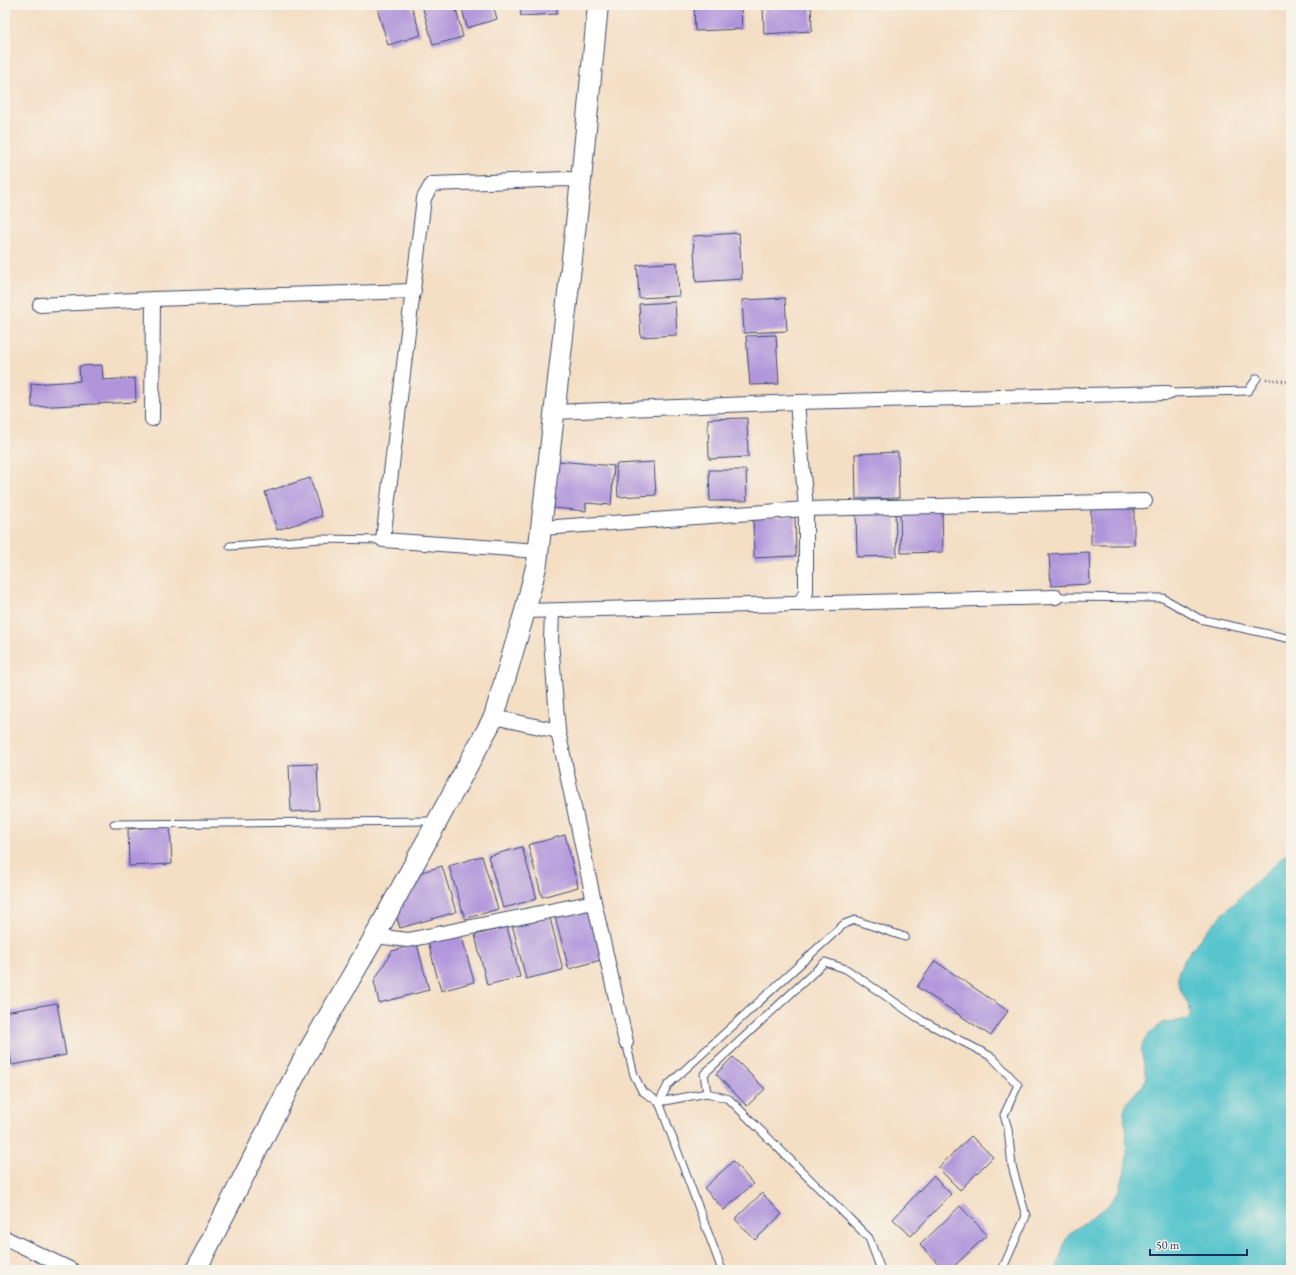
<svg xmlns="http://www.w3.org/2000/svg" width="1296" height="1275" font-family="'EB Garamond',serif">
	<rect width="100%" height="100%" fill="#f7f3e8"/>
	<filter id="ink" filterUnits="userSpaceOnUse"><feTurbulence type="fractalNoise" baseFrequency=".025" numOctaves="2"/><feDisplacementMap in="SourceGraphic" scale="8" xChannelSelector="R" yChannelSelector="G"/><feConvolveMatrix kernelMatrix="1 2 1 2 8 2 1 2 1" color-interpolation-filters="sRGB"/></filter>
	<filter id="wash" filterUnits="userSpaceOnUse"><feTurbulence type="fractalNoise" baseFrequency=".012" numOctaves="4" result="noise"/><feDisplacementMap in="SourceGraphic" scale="16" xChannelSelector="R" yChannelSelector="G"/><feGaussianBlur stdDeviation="0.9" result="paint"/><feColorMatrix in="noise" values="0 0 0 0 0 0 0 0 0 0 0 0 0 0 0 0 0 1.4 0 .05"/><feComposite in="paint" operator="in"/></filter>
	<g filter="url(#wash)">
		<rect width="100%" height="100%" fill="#f4dec4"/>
		<path fill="#58c5cd" stroke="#3a7a96" d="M1291,849V1270H1056L1066,1239L1071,1232L1108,1206L1119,1191L1125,1171L1127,1155L1124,1111L1127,1102L1143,1085L1147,1077L1141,1051L1143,1043L1150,1033L1164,1022L1186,1020L1190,1016C1193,1003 1176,992 1178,976C1181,946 1267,873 1291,849Z"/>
		<g id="blocks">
			<g fill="#b095db">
				<polygon points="376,5 411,5 421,35 388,45"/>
				<polygon points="422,5 455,5 463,37 433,45"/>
				<polygon points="461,5 493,5 497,19 467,28"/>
				<polygon points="520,5 557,5 557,14 521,16"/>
				<polygon points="694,5 741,5 742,29 695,31"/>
				<polygon points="763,5 811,5 812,31 764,34"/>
				<polygon points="739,233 742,279 696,282 693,236"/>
				<polygon points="677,262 679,296 639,298 637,265"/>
				<polygon points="785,298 787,331 744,333 742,300"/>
				<polygon points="675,302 677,335 641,337 639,304"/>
				<polygon points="776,335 779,384 750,385 746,336"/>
				<polygon points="102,365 103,380 135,378 136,402 32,407 31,384 80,381 79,366"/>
				<polygon points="747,418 748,457 709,459 708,419"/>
				<polygon points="898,452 899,498 856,499 855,454"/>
				<polygon points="558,461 614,466 611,505 586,503 586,511 554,508"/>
				<polygon points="654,462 656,495 618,497 616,464"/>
				<polygon points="709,470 746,470 747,501 710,501"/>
				<polygon points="310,478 322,516 277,530 265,492"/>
				<polygon points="1091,508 1134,509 1134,545 1091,545"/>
				<polygon points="895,511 897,556 857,557 856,512"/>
				<polygon points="942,511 943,552 901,553 900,512"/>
				<polygon points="795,516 796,556 754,558 753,518"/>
				<polygon points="1089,552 1090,584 1051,586 1049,554"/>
				<polygon points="317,764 319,810 291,812 289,765"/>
				<polygon points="170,826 172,864 129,866 128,829"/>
				<polygon points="565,835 578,887 542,897 528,845"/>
				<polygon points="522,847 537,899 503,908 488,856"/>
				<polygon points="482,856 498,909 465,919 449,866"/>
				<polygon points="442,866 456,912 400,928 396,915 422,872"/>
				<polygon points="591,908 604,959 569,969 555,917"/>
				<polygon points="549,914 563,970 526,979 512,924"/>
				<polygon points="507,927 520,977 487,985 475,935"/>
				<polygon points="461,933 474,982 441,991 428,942"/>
				<polygon points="417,944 429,990 379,1003 374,981 392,951"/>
				<polygon points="935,961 1008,1011 991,1036 917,987"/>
				<polygon points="57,1003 66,1055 12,1065 5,1022 5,1012"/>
				<polygon points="733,1057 765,1089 747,1106 716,1074"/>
				<polygon points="971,1136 993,1157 960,1190 938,1168"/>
				<polygon points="733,1161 753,1184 724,1210 704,1188"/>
				<polygon points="933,1176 951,1194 911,1236 893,1219"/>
				<polygon points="762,1193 782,1214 755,1240 735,1219"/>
				<polygon points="960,1206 987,1235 950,1270 944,1270 920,1245"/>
			</g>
		</g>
	</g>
	<g filter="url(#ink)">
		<use href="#blocks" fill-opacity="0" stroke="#3c496d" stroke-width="1"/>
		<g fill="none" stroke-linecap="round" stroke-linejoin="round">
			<g stroke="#3c496d" stroke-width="9">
				<g id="lane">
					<polyline points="1168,393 1248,391 1257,378"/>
					<polyline points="230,546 322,539 383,540"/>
					<polyline points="1056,597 1163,598 1200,619 1291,639"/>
					<polyline points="114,824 435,821"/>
					<polyline points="626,1042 634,1075 642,1091 659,1102 707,1093 729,1099 869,1238 881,1270"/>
					<polyline points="707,1093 704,1074 825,962 846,969 921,1020 992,1057 1018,1085 1004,1115 1008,1129 1012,1166 1026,1216 1002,1270"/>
					<polyline points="722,1270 659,1102 668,1085 844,924 855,920 905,937"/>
				</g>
			</g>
			<g stroke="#3c496d" stroke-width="16">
				<g id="street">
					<polyline points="40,305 153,299 414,291"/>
					<polyline points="797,402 806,509 806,592 800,604"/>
					<polyline points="554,412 797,402 1168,393"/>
					<polyline points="152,419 153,299"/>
					<polyline points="542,528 806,509 1145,501"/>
					<polyline points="539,551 383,540 424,198 432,184 567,179 581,180"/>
					<polyline points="525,611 1056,597"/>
					<polyline points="552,611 551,640 558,731 594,902 626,1042"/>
					<polyline points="494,717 558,731"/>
					<polyline points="375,936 408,940 594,902"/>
					<polyline points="5,1238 72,1270"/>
				</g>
			</g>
			<g stroke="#3c496d" stroke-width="22">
				<polyline id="secondary" points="196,1270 302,1062 375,936 494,717 525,611 537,563 581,180 598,5"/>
			</g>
			<polyline stroke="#3c496d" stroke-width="2.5" stroke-dasharray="1 3" stroke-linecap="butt" points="1266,379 1291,382"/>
			<use href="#lane" stroke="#fff" stroke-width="7"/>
			<use href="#street" stroke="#fff" stroke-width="14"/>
			<use href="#secondary" stroke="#fff" stroke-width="20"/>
		</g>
	</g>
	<rect width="1296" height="1275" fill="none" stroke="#f7f3e8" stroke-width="20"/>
	<path d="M1150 1249v6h97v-6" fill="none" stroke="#1b2f5e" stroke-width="2"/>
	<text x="1156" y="1249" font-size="12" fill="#1b2f5e" stroke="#f7f3e8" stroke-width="3" paint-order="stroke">50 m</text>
</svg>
